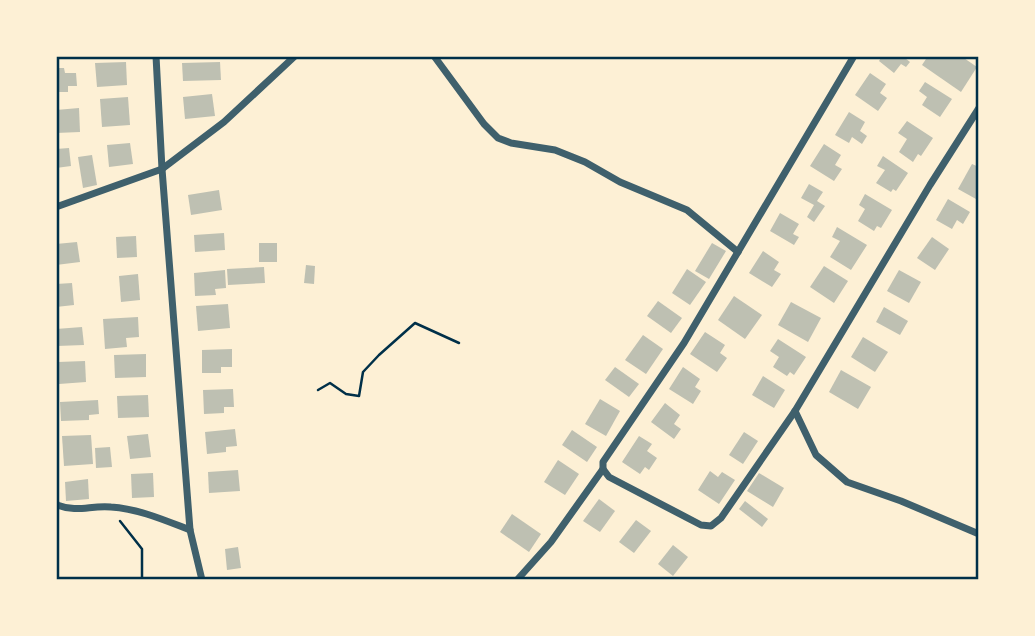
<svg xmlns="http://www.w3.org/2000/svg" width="1035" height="636" font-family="Roboto,sans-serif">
	<rect width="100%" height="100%" fill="#fdf0d5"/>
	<g fill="#bec0b2">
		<polygon points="882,56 907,56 905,58 910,62 906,67 901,64 894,73 879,61"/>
		<polygon points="928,56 961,56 977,67 961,92 922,65"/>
		<polygon points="126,62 127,85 97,87 95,63"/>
		<polygon points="220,62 221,80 183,81 182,63"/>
		<polygon points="56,68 64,68 65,73 76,73 77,86 68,86 68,92 56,92"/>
		<polygon points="870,73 886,84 880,93 887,98 878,111 855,95"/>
		<polygon points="925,82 952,99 940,117 922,105 927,97 919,91"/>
		<polygon points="212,94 215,116 185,119 183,97"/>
		<polygon points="128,97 130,125 102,127 100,99"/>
		<polygon points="79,108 80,132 56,133 56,110"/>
		<polygon points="849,112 865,122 860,131 867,136 862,144 852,137 849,143 835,135"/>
		<polygon points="907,121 933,138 921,156 918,154 913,162 899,152 907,139 898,133"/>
		<polygon points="130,143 133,164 109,167 107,145"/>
		<polygon points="824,144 841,155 835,165 842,169 834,181 810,166"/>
		<polygon points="69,148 71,166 56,168 56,149"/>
		<polygon points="92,155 97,185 83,188 78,157"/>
		<polygon points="883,156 908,173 896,191 893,189 891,192 876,183 885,170 877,166"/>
		<polygon points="972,164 979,167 979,193 976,199 958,189"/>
		<polygon points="809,184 823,192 817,201 825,206 814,222 807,217 814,205 801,198"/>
		<polygon points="219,190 222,210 191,215 188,195"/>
		<polygon points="865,194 892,210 881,228 877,226 874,231 858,221 865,209 859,205"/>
		<polygon points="948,199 970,212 963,224 957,220 952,229 936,220"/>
		<polygon points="780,213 799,224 793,234 799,237 794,245 770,231"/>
		<polygon points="837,227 867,245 851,270 830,257 840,241 832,237"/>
		<polygon points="224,233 225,250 195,252 194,235"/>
		<polygon points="136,236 137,257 117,258 116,237"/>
		<polygon points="932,237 949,249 935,270 917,258"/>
		<polygon points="77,242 80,262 56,265 56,244"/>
		<rect x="259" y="243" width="18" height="19"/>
		<polygon points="712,243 726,251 709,279 695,271"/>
		<polygon points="763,251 779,262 774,270 781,274 772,287 749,273"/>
		<polygon points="306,265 315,266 314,284 304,283"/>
		<polygon points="824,266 848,281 834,303 810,287"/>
		<polygon points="264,267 265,283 228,285 227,269"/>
		<polygon points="687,269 706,282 690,305 672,293"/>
		<polygon points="225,270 226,288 215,289 216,295 195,296 194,273"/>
		<polygon points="899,270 921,282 909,303 887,291"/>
		<polygon points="138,274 140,300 121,302 119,276"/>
		<polygon points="72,283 74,305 56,307 56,284"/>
		<polygon points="734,296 762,315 745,339 718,320"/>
		<polygon points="658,301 682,318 671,333 647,316"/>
		<polygon points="791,302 821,318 808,342 778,325"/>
		<polygon points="228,304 230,328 198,331 196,306"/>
		<polygon points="884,307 908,321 900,335 876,322"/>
		<polygon points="138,317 139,337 126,338 127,347 105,349 103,319"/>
		<polygon points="82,327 84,345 57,346 56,329"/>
		<polygon points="705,332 725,345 720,353 727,358 717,372 690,354"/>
		<polygon points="643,335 663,349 646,374 625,360"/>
		<polygon points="863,337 888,352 875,372 851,357"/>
		<polygon points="778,339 806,357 794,375 790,372 787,376 773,367 779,357 770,351"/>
		<polygon points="232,349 232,367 221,367 221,373 202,373 202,350"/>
		<polygon points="146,354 146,377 115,378 114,355"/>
		<polygon points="85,361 86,382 59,384 58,362"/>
		<polygon points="615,367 639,384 629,397 605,380"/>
		<polygon points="683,367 700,379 695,387 701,391 693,404 669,389"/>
		<polygon points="841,370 871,387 858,409 829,392"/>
		<polygon points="763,376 785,390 774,408 752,395"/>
		<polygon points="233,389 234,407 224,407 224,413 204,414 203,390"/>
		<polygon points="148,395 149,417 118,418 117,396"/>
		<polygon points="600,399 620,411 606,436 585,424"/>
		<polygon points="98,400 99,414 89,415 89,420 61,421 60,402"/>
		<polygon points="665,403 680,415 674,424 681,429 674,439 651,422"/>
		<polygon points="235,429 237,446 226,447 226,452 207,454 205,432"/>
		<polygon points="572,430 597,447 587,462 562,445"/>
		<polygon points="744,432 758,441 743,464 729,455"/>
		<polygon points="148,434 151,457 130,459 127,436"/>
		<polygon points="91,435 93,464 64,466 62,436"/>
		<polygon points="639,436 652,444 647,451 657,458 649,470 645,467 640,474 622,462"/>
		<polygon points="110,447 112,467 96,468 95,448"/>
		<polygon points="558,460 579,474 565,495 544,482"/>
		<polygon points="238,470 240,491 209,493 208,472"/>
		<polygon points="710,471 718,477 722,472 735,480 719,504 698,490"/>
		<polygon points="153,473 154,497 132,498 131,474"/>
		<polygon points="759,473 784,488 773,507 747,491"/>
		<polygon points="88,479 89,499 66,501 65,482"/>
		<polygon points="599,499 615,511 600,532 583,521"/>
		<polygon points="745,501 768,519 762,527 739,509"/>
		<polygon points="512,514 541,534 529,552 500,532"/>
		<polygon points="636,520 651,531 634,553 619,542"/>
		<polygon points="673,545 688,557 673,576 658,564"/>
		<polygon points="238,547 241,568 227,570 225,549"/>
	</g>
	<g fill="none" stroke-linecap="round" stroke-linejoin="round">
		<g stroke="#003049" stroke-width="2.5">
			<polyline points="318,390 330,383 346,394 359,396 363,372 379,355 415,323 459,343"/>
			<polyline points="120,521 142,549 142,580"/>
		</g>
		<g stroke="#3f606c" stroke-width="7">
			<polyline points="156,56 162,169 190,530 202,580"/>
			<polyline points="434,56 484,124 498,138 511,143 555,150 585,162 620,182 687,210 738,252"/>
			<polyline points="56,207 162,169 224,122 295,56"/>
			<polyline points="795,411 816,455 847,482 901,501 979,534"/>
			<polyline points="603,469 609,477 701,525 711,526 721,518 795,411 930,185 979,108"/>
			<path d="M56,503L57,505C78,513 90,505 111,507C139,509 164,520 190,530"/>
			<polyline points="517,580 551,542 603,469 603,462 684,343 854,56"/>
		</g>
	</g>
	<rect width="1035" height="636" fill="none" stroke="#fdf0d5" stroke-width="116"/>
	<rect x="58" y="58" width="919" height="520" fill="none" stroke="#003049" stroke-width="2.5"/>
</svg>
